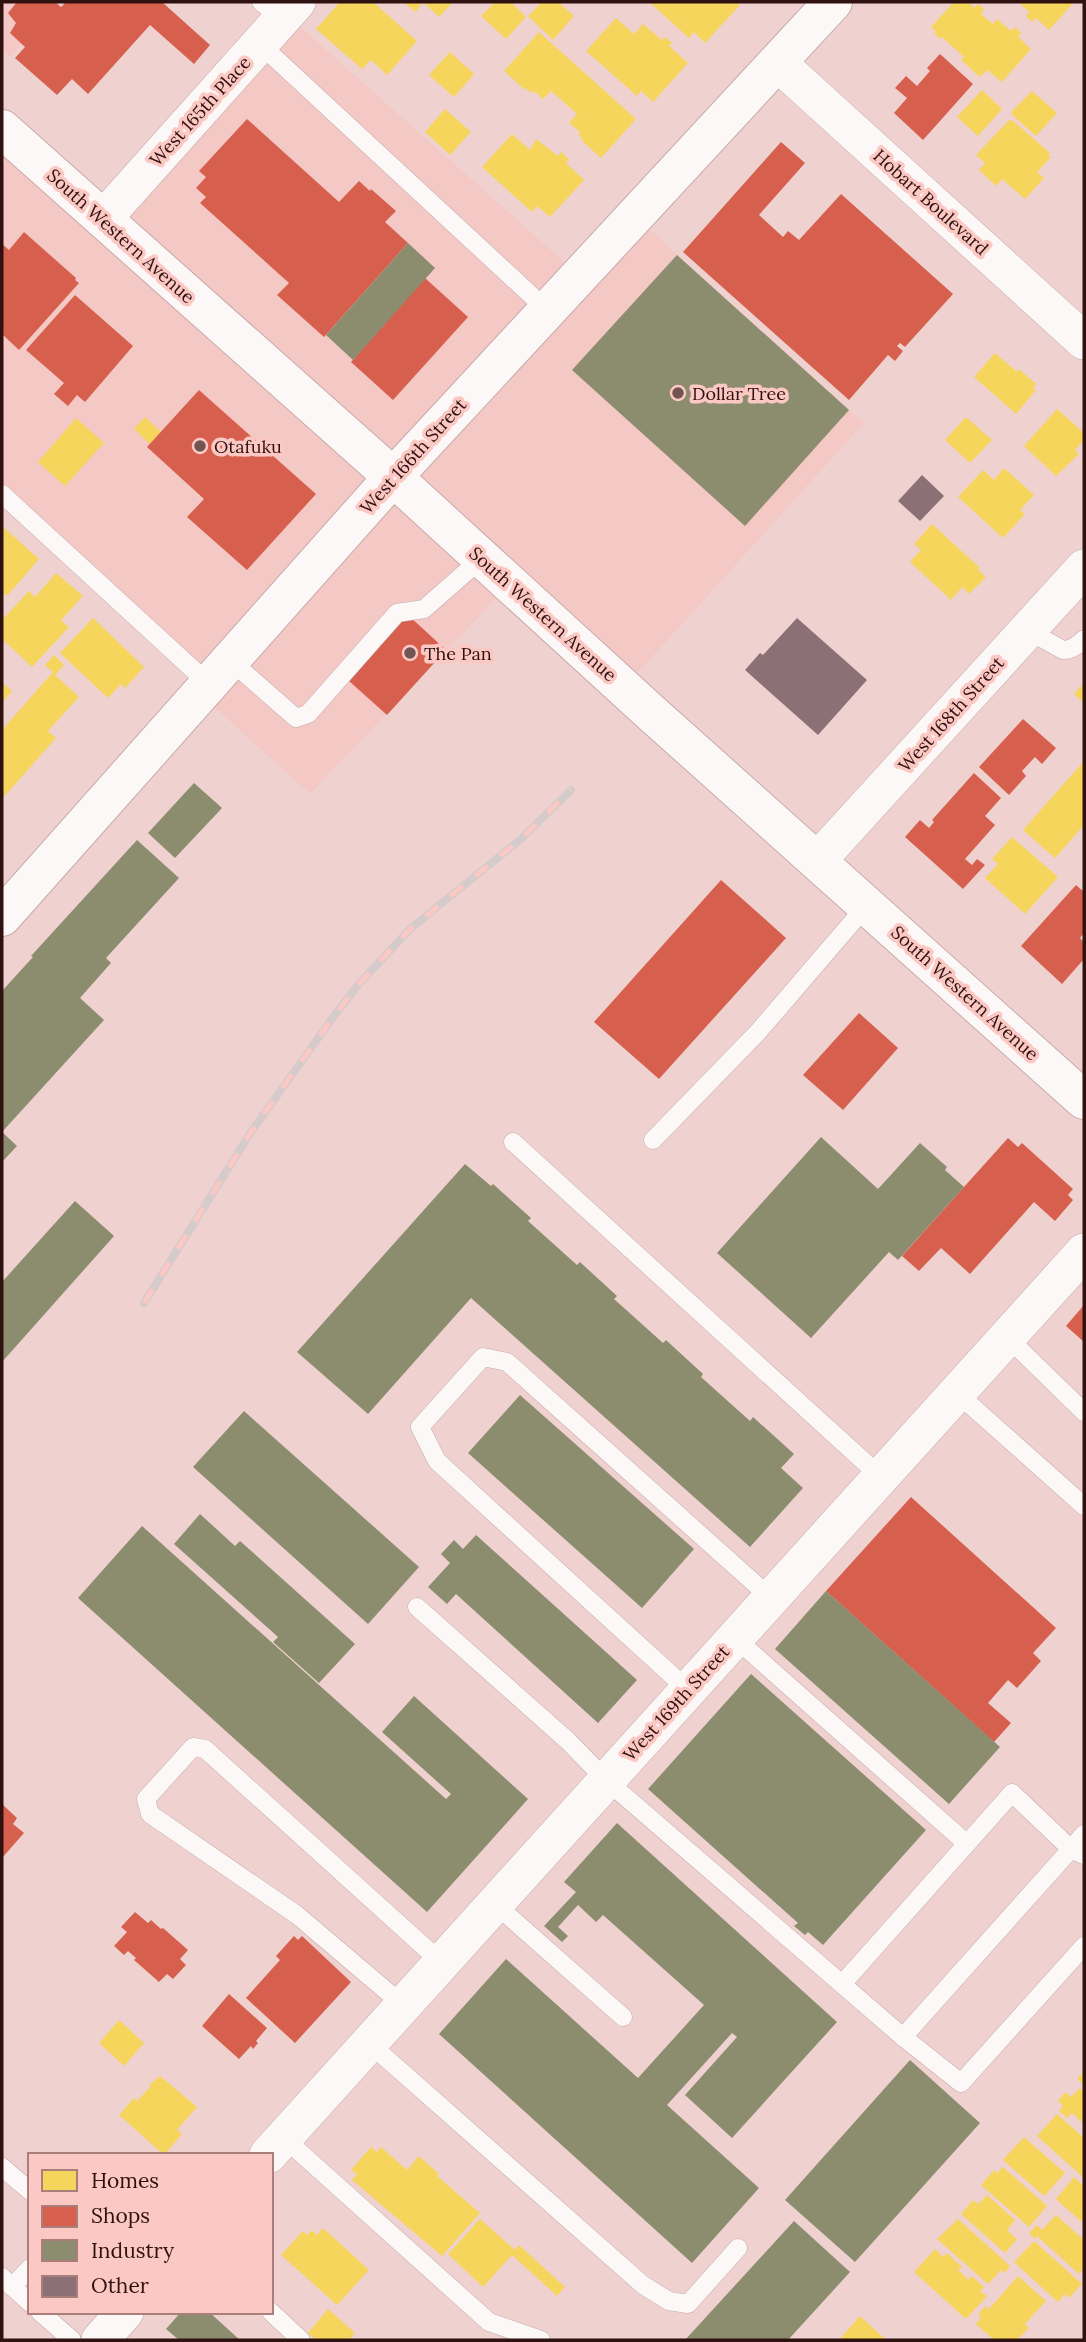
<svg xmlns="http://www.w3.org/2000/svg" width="1086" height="2342" font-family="Lora,serif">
	<rect width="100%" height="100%" fill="#efd2d0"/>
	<g fill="#f4c8c4">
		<polygon points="2,2 60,2 10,57 2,49"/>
		<polygon points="286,14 580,276 636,215 677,255 864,423 624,688 510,584 310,794 201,695 209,685 2,494 2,129 103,219"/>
	</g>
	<g fill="#f6d55c">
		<polygon points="340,2 373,2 417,41 387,75 371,60 362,69 316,29"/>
		<polygon points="403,2 422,2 416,12"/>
		<polygon points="423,2 453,2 439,17"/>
		<polygon points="495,2 511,2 526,17 506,39 481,16"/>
		<polygon points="542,2 558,2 574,16 553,40 528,16"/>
		<polygon points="649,2 736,2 740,5 705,43 694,32 689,38"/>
		<polygon points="954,2 968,2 975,8 978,4 984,9 981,14 993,24 997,19 1011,31 1015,27 1021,33 1018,37 1031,49 1002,82 987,70 980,77 961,60 964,57 942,37 940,39 934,33 936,32 931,27"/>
		<polygon points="1018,2 1074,2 1049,30 1036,18 1032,22 1026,16 1029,12"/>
		<polygon points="616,18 634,34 643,24 662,40 665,37 672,43 669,46 688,63 653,102 641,91 637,96 586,51"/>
		<polygon points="539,32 636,119 601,158 581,140 582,138 578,134 580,132 569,123 577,114 551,91 543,99 534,91 531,93 526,88 525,90 504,71"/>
		<polygon points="450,52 474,74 454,97 429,75"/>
		<polygon points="982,90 1002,109 978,136 957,117"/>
		<polygon points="1032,91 1057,113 1036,136 1012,115 1012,111"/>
		<polygon points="445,109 471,132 450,155 425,132"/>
		<polygon points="1009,120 1011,121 1012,120 1050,153 1048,155 1051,157 1037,172 1044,178 1025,199 1002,179 996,186 979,170 985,163 976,155"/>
		<polygon points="512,134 530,150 536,139 558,156 561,152 569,159 566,163 584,180 550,217 537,206 532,212 482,167"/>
		<polygon points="995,353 1017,372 1019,369 1036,384 1033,388 1036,390 1016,414 974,377"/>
		<polygon points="1057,409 1084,433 1084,440 1075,450 1079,454 1056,476 1024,446"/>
		<polygon points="145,417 161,432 150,444 134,429"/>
		<polygon points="966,417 992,440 970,463 945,440"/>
		<polygon points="76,418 104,443 65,486 38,462"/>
		<polygon points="1004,468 1034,495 1020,510 1025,514 1003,538 958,497 983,470 994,480"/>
		<polygon points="932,524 980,568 978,570 986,577 969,594 962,587 951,600 910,562 921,550 914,544"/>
		<polygon points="2,526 39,559 7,596 2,591"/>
		<polygon points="56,573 83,596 61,620 69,627 32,667 2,639 2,620 29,591 35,597"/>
		<polygon points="93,618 144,667 125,688 121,684 108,698 60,653"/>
		<polygon points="54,655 64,665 55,675 79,697 48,731 56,738 2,799 2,730 53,672 45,665"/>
		<polygon points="2,682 12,691 2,703"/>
		<polygon points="1084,683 1084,703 1074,694"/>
		<polygon points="1084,761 1084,825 1055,858 1023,830"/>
		<polygon points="1012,837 1058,877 1025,914 985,878 998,864 992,859"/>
		<polygon points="119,2020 144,2043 124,2066 99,2043"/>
		<polygon points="1084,2071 1084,2085 1077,2079"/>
		<polygon points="160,2076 197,2107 177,2130 182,2134 164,2155 119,2115 134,2098 137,2101 151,2086 149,2085"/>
		<polygon points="1080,2088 1084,2092 1084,2124 1072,2113 1067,2118 1059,2111 1063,2106 1058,2101 1065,2092 1071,2097"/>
		<polygon points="1057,2114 1084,2138 1084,2178 1037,2136"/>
		<polygon points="1024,2137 1065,2173 1044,2196 1003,2160"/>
		<polygon points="371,2147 377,2152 381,2147 407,2170 419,2156 439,2174 437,2176 480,2213 442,2256 352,2180 357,2174 351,2170"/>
		<polygon points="1003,2167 1047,2206 1029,2227 981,2185 994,2170 997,2173"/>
		<polygon points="1074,2177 1084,2186 1084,2224 1056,2199"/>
		<polygon points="987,2195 1015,2220 1007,2230 1017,2239 1005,2253 961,2214 973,2200 978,2204"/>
		<polygon points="1056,2215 1084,2240 1084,2268 1079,2274 1037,2236 1035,2239 1029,2233 1037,2225 1042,2230"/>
		<polygon points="480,2219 515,2250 519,2245 565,2287 557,2296 512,2255 483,2287 448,2254"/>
		<polygon points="958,2219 1010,2266 1004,2273 1001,2270 988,2284 937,2239"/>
		<polygon points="323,2228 369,2270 337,2305 281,2255 303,2231 307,2235 312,2230 317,2235"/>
		<polygon points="1034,2241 1082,2284 1069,2298 1065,2294 1058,2302 1014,2262"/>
		<polygon points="935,2249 943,2257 947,2253 962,2267 958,2270 969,2280 972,2276 984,2287 980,2291 987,2296 966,2319 914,2272"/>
		<polygon points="1018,2276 1046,2301 1025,2324 1029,2328 1017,2340 994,2340 976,2324 981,2317 978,2314 986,2306 989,2309"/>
		<polygon points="328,2309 355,2333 349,2340 316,2340 308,2333"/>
		<polygon points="860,2316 886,2340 839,2340"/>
	</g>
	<g fill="#d6604d">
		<polygon points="17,2 55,2 61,7 66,2 162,2 210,45 194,64 150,25 88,94 72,79 57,95 15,58 25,47 10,33 16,23 8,13"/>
		<polygon points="940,54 973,84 923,140 894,113 907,98 895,88 906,76 917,86 930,71 927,68"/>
		<polygon points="247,119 339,202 359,181 370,191 371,189 396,211 385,222 408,243 324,337 277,295 289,283 200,203 206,197 196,188 206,177 199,171"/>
		<polygon points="781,142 805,163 759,215 783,237 788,231 799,240 841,194 953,294 905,347 900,343 897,346 903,351 895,361 888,355 849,400 683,252"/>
		<polygon points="24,232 76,278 75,280 79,283 19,350 2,334 2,244 9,250"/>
		<polygon points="425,278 468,317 393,400 351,362"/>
		<polygon points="75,295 133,346 85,402 77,395 68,406 54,394 64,383 26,350"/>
		<polygon points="199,390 316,494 247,570 187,517 204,499 147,447"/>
		<polygon points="408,615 446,650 387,715 349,681"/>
		<polygon points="1023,719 1056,748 1042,764 1035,757 1022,771 1026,776 1009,795 979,767"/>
		<polygon points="974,773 1001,798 985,816 995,825 965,859 972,865 977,859 985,865 963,889 905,837 920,820 929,828 934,822 932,820"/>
		<polygon points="721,880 786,938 659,1079 594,1022"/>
		<polygon points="1076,885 1084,892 1084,933 1080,938 1084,942 1084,959 1062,984 1021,946"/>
		<polygon points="859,1013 898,1048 843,1110 803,1075"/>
		<polygon points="1008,1138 1018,1147 1022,1143 1073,1189 1068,1195 1073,1200 1055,1221 1034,1202 970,1274 941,1248 919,1271 902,1256"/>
		<polygon points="1084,1305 1084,1342 1066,1326"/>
		<polygon points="911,1497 1056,1628 1033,1653 1041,1661 1017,1688 1008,1680 988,1703 1011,1723 994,1742 826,1591"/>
		<polygon points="2,1804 17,1818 13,1824 24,1833 2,1858"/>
		<polygon points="135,1912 148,1923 151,1920 161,1929 163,1928 188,1950 180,1959 186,1965 173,1979 167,1974 159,1982 134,1960 136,1958 128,1951 124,1955 114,1946 127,1932 121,1927"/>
		<polygon points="294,1936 298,1940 302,1936 351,1982 295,2043 246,1998 280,1960 276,1956"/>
		<polygon points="229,1994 267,2028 256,2041 258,2043 253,2049 251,2046 239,2059 202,2026"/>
	</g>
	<g fill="#8c8c6e">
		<polygon points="408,243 435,268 353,360 326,335"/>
		<polygon points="677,255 849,410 745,526 572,370"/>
		<polygon points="194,783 222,808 175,858 148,833"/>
		<polygon points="137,840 179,878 106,958 111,963 80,998 104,1020 2,1132 17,1146 2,1162 2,991 33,957 31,956"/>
		<polygon points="821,1137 878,1189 920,1143 947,1167 945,1170 964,1187 898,1260 889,1252 811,1338 717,1253"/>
		<polygon points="465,1164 491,1186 493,1184 531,1218 528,1221 577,1265 580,1262 617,1296 614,1299 663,1343 666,1340 703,1374 701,1377 750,1421 753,1417 794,1454 781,1468 803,1488 750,1547 471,1298 368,1414 297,1352"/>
		<polygon points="75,1201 114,1236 2,1362 2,1282"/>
		<polygon points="520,1395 694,1549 642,1608 468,1453"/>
		<polygon points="244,1411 419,1567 368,1624 193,1467"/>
		<polygon points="200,1514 235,1546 240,1541 355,1644 319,1683 273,1642 278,1637 174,1544"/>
		<polygon points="142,1526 446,1799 451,1794 382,1732 414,1696 528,1799 427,1912 78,1598"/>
		<polygon points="476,1535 637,1680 598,1723 456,1594 447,1604 428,1587 450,1563 441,1554 454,1540 463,1549"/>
		<polygon points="826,1591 1000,1747 949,1804 775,1649"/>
		<polygon points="751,1674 926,1830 823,1945 808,1932 805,1935 794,1926 798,1923 648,1789"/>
		<polygon points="617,1823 837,2022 732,2138 685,2095 737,2037 732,2033 667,2105 759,2188 692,2263 439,2034 506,1959 638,2078 704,2005 603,1915 596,1922 578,1905 558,1927 568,1936 562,1942 544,1926 576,1892 564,1882"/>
		<polygon points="910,2060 980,2123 855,2262 785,2200"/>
		<polygon points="794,2221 850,2272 788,2340 685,2340"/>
		<polygon points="181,2312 209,2312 240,2340 179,2340 166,2329"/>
	</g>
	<g fill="#8b7175">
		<polygon points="922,475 944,496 920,521 898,501"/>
		<polygon points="797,618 867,680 818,735 745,670 760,653 763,655"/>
	</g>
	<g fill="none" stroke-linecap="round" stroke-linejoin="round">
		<g stroke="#c6aaa8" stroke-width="19">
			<g id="service">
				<polyline points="261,2 282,19"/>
				<polyline points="260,44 547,310"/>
				<polyline points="2,494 210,685"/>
				<path d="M1027,630L1063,650C1072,650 1078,645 1084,639"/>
				<polyline points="231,661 296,718 308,714 397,613 424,609 482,558"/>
				<polyline points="653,1140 758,1032 867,905"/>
				<polyline points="513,1142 881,1477"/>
				<polyline points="1007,1337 1084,1412"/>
				<polyline points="957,1393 1084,1506"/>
				<polyline points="417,1607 568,1741 606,1780 903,2037 961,2083 1084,1946"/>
				<polyline points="735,1638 966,1843"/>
				<polyline points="688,1690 437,1461 420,1427 483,1357 507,1362 771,1598"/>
				<polyline points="495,1904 623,2017"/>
				<polyline points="843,1983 1012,1793 1071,1849 1084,1834"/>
				<polyline points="403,2005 297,1915 150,1814 146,1799 193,1747 205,1749 442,1963"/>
				<polyline points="903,2037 1071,1849 1084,1855"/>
				<polyline points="369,2043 643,2285 669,2301 688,2304 738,2248"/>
				<polyline points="284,2138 489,2322 541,2340"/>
				<polyline points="2,2167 30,2191"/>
				<polyline points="2,2277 30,2303"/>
				<polyline points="12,2287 30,2268"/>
				<polyline points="40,2312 72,2340"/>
				<polyline points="271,2312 301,2340"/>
			</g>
		</g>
		<g stroke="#c6aaa8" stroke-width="38">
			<g id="minor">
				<polyline points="778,63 1084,341"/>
				<polyline points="103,219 297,2"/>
				<polyline points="818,860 1084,568"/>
				<polyline points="268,2155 1084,1252"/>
				<polyline points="100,2340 125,2312"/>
			</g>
		</g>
		<g stroke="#c6aaa8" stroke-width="40">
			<polyline id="tertiary" points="2,917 393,477 833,2"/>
		</g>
		<g stroke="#c6aaa8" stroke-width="40">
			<polyline id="primary" points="2,129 393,477 648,710 1084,1100"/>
		</g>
		<use href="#service" stroke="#fdf8f8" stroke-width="18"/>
		<use href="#minor" stroke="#fdf8f8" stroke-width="37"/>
		<use href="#tertiary" stroke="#fdf8f8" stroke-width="38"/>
		<use href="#primary" stroke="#fdf8f8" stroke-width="38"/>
		<g stroke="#d5cbcb" stroke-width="8">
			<polyline id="rail" points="144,1303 251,1132 331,1020 358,985 411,928 521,839 571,790"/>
		</g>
		<use href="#rail" stroke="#fcc8c3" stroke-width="5" stroke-dasharray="16" stroke-linecap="butt"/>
	</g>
	<g fill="#725553" stroke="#fcc8c3" stroke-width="2.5">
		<circle cx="678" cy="393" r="7"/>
		<circle cx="200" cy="446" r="7"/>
		<circle cx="410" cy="653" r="7"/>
	</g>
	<g text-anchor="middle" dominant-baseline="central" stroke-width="7" stroke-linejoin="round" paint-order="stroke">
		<g font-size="18" fill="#2f1110" stroke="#fcc8c3">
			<text transform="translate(200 111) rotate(-48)">West 165th Place</text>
			<text transform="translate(931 202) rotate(42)">Hobart Boulevard</text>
			<text transform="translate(121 236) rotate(42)">South Western Avenue</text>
			<text transform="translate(413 456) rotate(-48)">West 166th Street</text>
			<text transform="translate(543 614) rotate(42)">South Western Avenue</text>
			<text transform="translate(951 714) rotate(-48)">West 168th Street</text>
			<text transform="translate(965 993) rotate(42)">South Western Avenue</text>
			<text transform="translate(676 1703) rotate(-48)">West 169th Street</text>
		</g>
		<g font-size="18" fill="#2f1110" stroke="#fcc8c3" text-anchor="start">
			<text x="692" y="393">Dollar Tree</text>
			<text x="214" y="446">Otafuku</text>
			<text x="424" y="653">The Pan</text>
		</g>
	</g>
	<rect width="1086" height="2342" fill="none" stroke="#2f1110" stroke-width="7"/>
	<rect x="28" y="2153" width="245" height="161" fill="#fcc8c3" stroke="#aa7f7b" stroke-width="2"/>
	<rect x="42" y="2170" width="35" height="21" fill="#f6d55c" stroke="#aa7f7b" stroke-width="2"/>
	<text x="91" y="2188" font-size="21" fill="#2f1110">Homes</text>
	<rect x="42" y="2206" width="35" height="21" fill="#d6604d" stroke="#aa7f7b" stroke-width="2"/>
	<text x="91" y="2223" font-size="21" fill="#2f1110">Shops</text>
	<rect x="42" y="2240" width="35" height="21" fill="#8c8c6e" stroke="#aa7f7b" stroke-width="2"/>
	<text x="91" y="2258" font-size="21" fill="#2f1110">Industry</text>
	<rect x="42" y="2276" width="35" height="21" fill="#8b7175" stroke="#aa7f7b" stroke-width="2"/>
	<text x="91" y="2293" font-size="21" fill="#2f1110">Other</text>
</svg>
